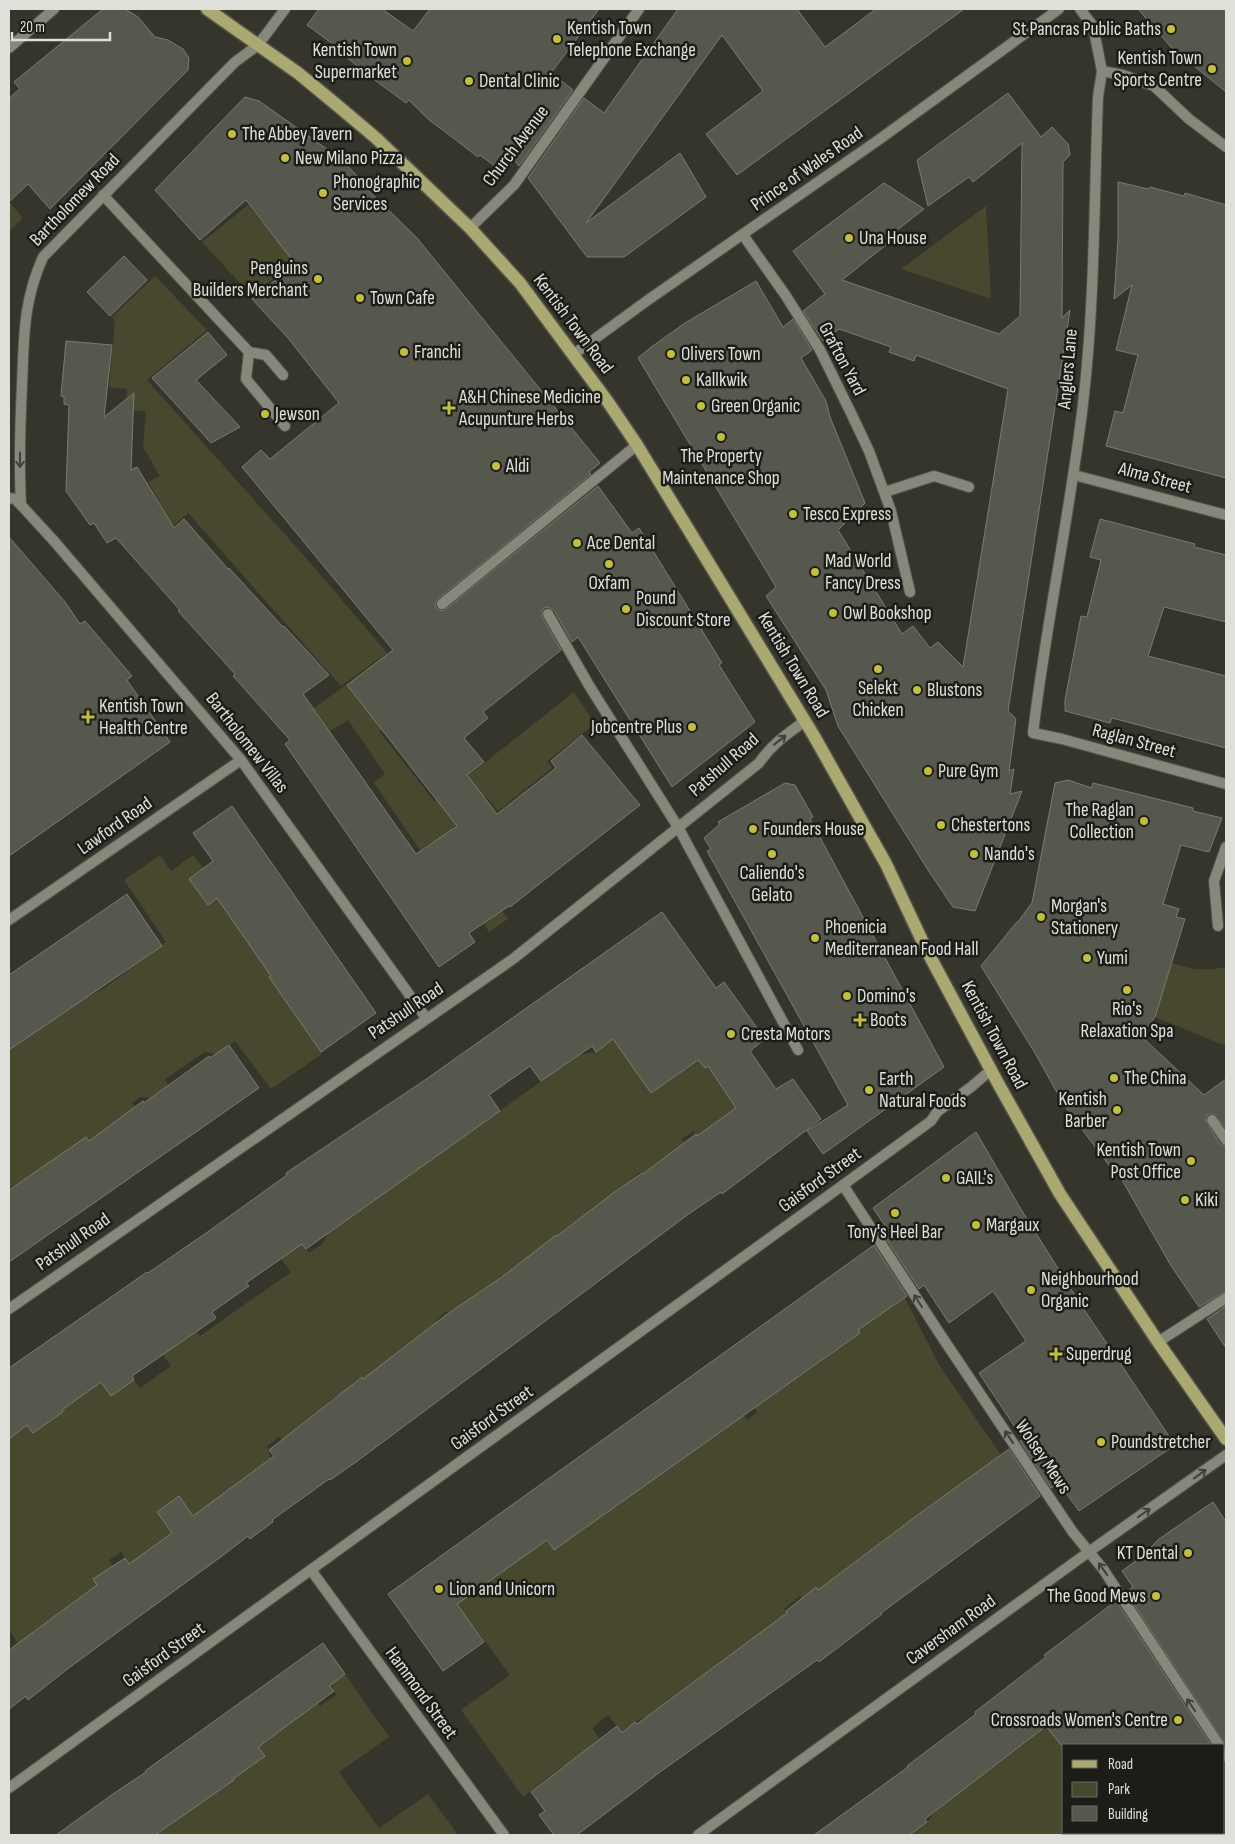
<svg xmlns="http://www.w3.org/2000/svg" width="1235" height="1844" font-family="'Sofia Sans Condensed',sans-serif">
	<rect width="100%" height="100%" fill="#35352b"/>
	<g fill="#48482e">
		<polygon points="9,202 23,218 9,231"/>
		<polygon points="248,205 294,262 252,296 202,242"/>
		<polygon points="986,206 991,299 901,269"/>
		<polygon points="155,276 207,330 147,380 314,567 387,653 341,686 188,513 173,526 148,482 160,476 143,447 146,412 126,409 127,389 109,387 115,321 112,317"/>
		<path d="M361,674L397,716L379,731L435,802L574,692L595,724L547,761L552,768L498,811L486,797L477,804L479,807L446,833L474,869L508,919L489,932C469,903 454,870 433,841L420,850L374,783L385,774L348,720L330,731L314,708Z"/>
		<polygon points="160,855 171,871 193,855 203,868 189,879 207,904 231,888 242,934 259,958 285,966 269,977 322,1054 271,1089 235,1041 216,1054 205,1052 165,1079 169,1086 150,1098 140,1097 132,1103 140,1115 89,1141 86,1137 69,1149 43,1173 30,1175 15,1185 9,1187 9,1050 77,1003 106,987 166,942 124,880"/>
		<polygon points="689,950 692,953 691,975 629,1061 651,1093 714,1048 758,1069 773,1084 761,1093 733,1103 736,1108 728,1114 734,1123 704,1145 693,1131 682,1139 693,1155 651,1185 640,1172 630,1180 639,1193 630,1200 621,1188 610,1196 565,1247 556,1235 545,1243 554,1256 534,1271 525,1259 514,1267 523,1280 512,1287 503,1275 449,1313 447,1311 436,1320 438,1323 371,1390 361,1377 351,1385 360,1397 348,1406 339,1394 328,1402 337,1414 316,1412 304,1422 312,1434 290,1450 279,1437 267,1446 271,1459 219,1496 217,1501 195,1518 179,1496 157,1512 172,1533 129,1564 121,1552 109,1560 115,1568 97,1585 18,1643 9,1630 9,1431 12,1436 27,1425 33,1433 62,1412 62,1410 92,1367 111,1396 134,1380 140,1388 171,1366 163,1355 197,1332 200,1336 291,1272 281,1259 301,1242 309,1253 322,1244 328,1234 578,1055 596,1052"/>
		<path d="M1172,963C1189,970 1208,971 1226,967V1046L1155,1017Z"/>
		<polygon points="884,1296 892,1307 905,1298 939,1365 1001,1455 919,1514 818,1590 816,1587 802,1598 800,1596 784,1609 788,1614 777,1621 647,1716 635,1722 622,1733 608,1715 592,1728 604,1746 573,1769 563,1766 523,1797 461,1710 510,1675 457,1604 546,1540 554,1550 565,1542 568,1524 576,1535 588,1527 580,1515 678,1462 688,1454 691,1436 700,1447 732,1424 735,1403 747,1420 757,1412 745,1396 797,1376 798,1378 860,1333 850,1319"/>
		<polygon points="345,1674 389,1737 339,1772 379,1828 428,1794 458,1835 150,1835 155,1832 157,1834 167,1826 172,1808 179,1818 190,1811 193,1793 200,1803 212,1795 215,1779 222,1789 233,1780 226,1770 247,1754 254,1764 265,1756 258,1747 313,1697 320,1706 336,1695 329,1685"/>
		<polygon points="1046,1726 1064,1748 1064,1833 1177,1833 1177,1835 909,1835 927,1822 939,1808"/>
	</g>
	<g fill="#57584d" stroke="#7b7b70">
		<polygon points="103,9 125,9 138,17 155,37 168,40 183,49 189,58 188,70 50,209 28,184 9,202 9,98 20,89 14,82"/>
		<polygon points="319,9 382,9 413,31 430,9 599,9 551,73 573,90 519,166 514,160 504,173 480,155 478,157 448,134 429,120 409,100 406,103 368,75 344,55 345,53 307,25"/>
		<polygon points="678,9 797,9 825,47 876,9 964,9 737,175 706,134 763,91 722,35 586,223 680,153 706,197 624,257 587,257 528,178 584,98 604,113"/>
		<polygon points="1138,9 1226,9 1226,92 1171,47"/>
		<polygon points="1008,93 1041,137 1052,127 1068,144 1070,155 1063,162 1062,318 1070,310 1008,711 1016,719 1009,771 1014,769 1010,794 1022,791 975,911 953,907 928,870 838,726 826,690 766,596 776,587 638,358 650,348 685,323 756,281 783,327 793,319 812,350 801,358 826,401 830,417 865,503 838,530 902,634 913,626 930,648 938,642 963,667 1008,389 916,355 914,361 889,352 891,347 839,329 823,341 803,311 825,294 793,251 884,183 924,209 883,241 886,245 842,280 999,334 1020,316 1022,143 973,182 969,177 928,206 917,160"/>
		<polygon points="245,97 259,101 341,159 360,179 358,180 417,238 600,463 589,472 591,474 438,599 435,605 437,609 443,611 446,609 598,486 632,533 639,528 722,663 719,665 755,722 672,787 578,637 572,642 554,610 548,607 544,608 542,611 542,617 561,650 483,712 488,718 464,738 484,762 467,775 497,814 556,768 551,761 582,735 640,805 510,907 509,906 469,933 475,942 439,967 285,744 290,740 233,676 235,674 178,611 180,610 116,538 107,543 94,523 90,525 66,491 69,405 64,404 64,397 61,396 66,341 112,345 104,417 134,393 131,470 137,467 174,528 184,519 228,569 229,568 283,627 284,626 329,675 303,694 416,854 457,826 347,685 393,650 242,467 261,450 270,459 339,403 288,338 252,299 295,264 246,200 200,240 155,190"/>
		<polygon points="1118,182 1148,189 1150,187 1184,196 1185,193 1226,205 1226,478 1106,446 1115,411 1123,413 1138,355 1116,350 1132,285 1114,299 1118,240"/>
		<polygon points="124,256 147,280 110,316 87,292"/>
		<polygon points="208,332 227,355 196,380 240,427 211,443 152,378"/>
		<polygon points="1100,519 1195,544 1194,547 1226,555 1226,622 1164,607 1148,656 1226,676 1226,748 1112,718 1110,723 1065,711 1065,700 1081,616 1087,617 1101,560 1090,557"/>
		<polygon points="9,537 65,602 80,624 85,621 132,676 127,680 170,742 9,856"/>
		<polygon points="1068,780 1092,788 1093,783 1193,808 1193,811 1222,818 1209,852 1181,845 1163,904 1179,909 1176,917 1185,919 1155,1017 1141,1036 1204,1095 1226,1079 1226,1128 1214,1114 1208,1114 1205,1120 1220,1144 1226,1147 1226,1291 1199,1307 1170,1264 1114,1166 1111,1168 1064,1105 1035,1053 981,966 1016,923 1021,919 1020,919 1032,903 1055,783"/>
		<polygon points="785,783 795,785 813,817 810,819 944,1067 823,1154 807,1131 848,1105 707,851 711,849 704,838 720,824 718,822"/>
		<polygon points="232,806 376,1013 321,1052 269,977 271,976 217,898 208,905 189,879 213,861 193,833"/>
		<polygon points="127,894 162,946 9,1050 9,975"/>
		<polygon points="662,912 716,988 724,982 765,1039 750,1051 776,1089 793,1079 821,1119 722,1194 721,1192 690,1213 356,1462 330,1480 329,1479 272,1520 273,1522 250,1539 248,1536 222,1556 70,1667 28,1700 26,1696 9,1709 9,1650 97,1585 93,1579 125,1558 129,1564 172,1533 157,1512 179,1496 193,1516 274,1456 269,1450 362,1377 363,1379 446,1315 506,1274 556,1235 557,1236 612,1194 642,1173 643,1174 696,1134 697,1136 736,1108 708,1066 705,1068 698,1060 651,1093 613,1039 596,1052 592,1046 541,1081 530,1066 489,1095 500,1111 306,1249 302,1244 246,1283 249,1286 212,1312 216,1318 132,1376 134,1380 111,1396 101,1382 62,1410 63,1412 33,1433 27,1425 9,1439 9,1368 147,1272 148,1273 209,1231 287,1175 286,1173 425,1080"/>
		<polygon points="229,1045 259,1088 9,1262 9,1190 86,1137 89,1141 143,1101 144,1103 209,1056 210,1058"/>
		<polygon points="976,1132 1022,1211 1081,1305 1175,1445 1079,1511 1059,1483 1051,1488 1020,1441 1023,1439 979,1373 1026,1341 993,1291 949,1323 924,1285 919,1289 885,1237 890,1233 873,1208"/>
		<polygon points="874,1245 907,1296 858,1330 860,1333 554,1550 547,1540 457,1604 484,1642 443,1671 388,1594"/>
		<polygon points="1226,1306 1226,1348 1207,1319"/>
		<polygon points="1009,1449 1040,1496 881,1613 882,1614 819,1662 817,1660 660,1772 577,1835 554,1835 539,1815 545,1811 531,1792 617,1726 622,1733 635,1722 637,1724 787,1613 786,1611 816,1587 818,1590 919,1514"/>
		<polygon points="1213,1502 1226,1522 1226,1745 1126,1592 1133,1587 1122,1571 1140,1558 1159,1539"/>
		<polygon points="1116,1601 1211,1745 1061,1745 1046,1726 925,1819 927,1822 909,1835 814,1835 908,1767 907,1766 976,1714 975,1712 1046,1657 1044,1655"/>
		<polygon points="323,1643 345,1674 329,1686 334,1691 258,1747 265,1756 233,1779 234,1780 155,1835 56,1835 113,1794 146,1772 145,1771 156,1763"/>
	</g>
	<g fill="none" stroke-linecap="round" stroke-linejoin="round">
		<g stroke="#54544b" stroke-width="12">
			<g id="service">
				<polyline points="103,195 249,352 266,355 283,375"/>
				<polyline points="470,228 514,185 639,9"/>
				<polyline points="743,235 786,296 820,350 850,411 869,451 891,511 910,592"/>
				<polyline points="249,352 246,379 285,426"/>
				<polyline points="885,492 934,476 969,487"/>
				<polyline points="442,604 637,445"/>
				<polyline points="548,614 590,687 678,827 798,1050"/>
				<polyline points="1218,926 1214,881 1226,847"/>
				<polyline points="1212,1120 1226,1140"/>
			</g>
		</g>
		<g stroke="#54544b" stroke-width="12">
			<g id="minor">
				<path d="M1080,9L1093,26L1102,71L1098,97C1094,200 1095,302 1083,404C1070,514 1046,623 1033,733L1062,739L1226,784"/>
				<polyline points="9,48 54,9"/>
				<polyline points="1102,71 1123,75 1154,86 1189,119 1226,147"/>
				<polyline points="1074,475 1226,515"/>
				<polyline points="9,498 15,499 21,505 54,541 241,760 426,1018"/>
				<path d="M21,505C19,465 20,425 22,385C24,337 23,302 43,257L235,62L258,45L285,9"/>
				<polyline points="9,920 241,760"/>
				<polyline points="843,1185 940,1334 1072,1531 1103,1569 1219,1745"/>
				<path d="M9,1309L513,959L759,763C772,744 787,734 805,721"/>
				<polyline points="1158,1342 1226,1298"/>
				<polyline points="311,1570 504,1835"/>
				<polyline points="1224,1753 1226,1756"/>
				<polyline points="9,1788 843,1185 931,1121 937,1112 971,1087 991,1070"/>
				<polyline points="698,1835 1090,1551 1226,1455"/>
			</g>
		</g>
		<g stroke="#54544b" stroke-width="12">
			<polyline id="tertiary" points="574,354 648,300 877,141 1059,9"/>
		</g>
		<g stroke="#54544b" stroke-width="15">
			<polyline id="primary" points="207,9 298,73 332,101 376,138 470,228 520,283 608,402 637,445 814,736 886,864 927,951 999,1085 1060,1194 1158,1342 1226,1439"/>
		</g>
		<use href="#service" stroke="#87877c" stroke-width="10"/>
		<use href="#minor" stroke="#87877c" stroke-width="10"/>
		<use href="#tertiary" stroke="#87877c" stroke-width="10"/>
		<use href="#primary" stroke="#a9a971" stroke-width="12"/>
	</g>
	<defs><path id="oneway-shaft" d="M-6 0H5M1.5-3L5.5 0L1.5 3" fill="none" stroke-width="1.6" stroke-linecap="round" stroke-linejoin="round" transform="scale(1.25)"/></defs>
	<g stroke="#41413b">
		<use href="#oneway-shaft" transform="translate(20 460) rotate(90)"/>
		<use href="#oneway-shaft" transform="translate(780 740) rotate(-38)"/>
		<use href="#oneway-shaft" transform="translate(918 1301) rotate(-123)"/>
		<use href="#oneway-shaft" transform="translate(1009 1437) rotate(-124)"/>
		<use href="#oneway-shaft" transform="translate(1200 1474) rotate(-36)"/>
		<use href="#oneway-shaft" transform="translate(1144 1513) rotate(-35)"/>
		<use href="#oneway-shaft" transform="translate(1103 1569) rotate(-125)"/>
		<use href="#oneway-shaft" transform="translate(1191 1705) rotate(-124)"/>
	</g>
	<g fill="#c1be40" stroke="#1c1c18" stroke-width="2">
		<circle cx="1171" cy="29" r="5"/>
		<circle cx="557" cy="39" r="5"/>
		<circle cx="407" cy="61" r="5"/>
		<circle cx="1212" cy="69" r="5"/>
		<circle cx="469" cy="81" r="5"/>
		<circle cx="232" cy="134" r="5"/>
		<circle cx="285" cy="158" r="5"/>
		<circle cx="323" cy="193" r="5"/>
		<circle cx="849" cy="238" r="5"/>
		<circle cx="318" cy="279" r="5"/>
		<circle cx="360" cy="298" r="5"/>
		<circle cx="404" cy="352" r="5"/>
		<circle cx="671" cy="354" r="5"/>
		<circle cx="686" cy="380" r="5"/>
		<circle cx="701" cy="406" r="5"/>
		<path d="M446.5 400.5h5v5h5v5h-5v5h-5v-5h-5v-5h5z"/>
		<circle cx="265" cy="414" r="5"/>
		<circle cx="721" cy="437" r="5"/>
		<circle cx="496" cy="466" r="5"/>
		<circle cx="793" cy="514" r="5"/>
		<circle cx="577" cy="543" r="5"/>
		<circle cx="609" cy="564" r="5"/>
		<circle cx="815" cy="572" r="5"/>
		<circle cx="626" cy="609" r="5"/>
		<circle cx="833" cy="613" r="5"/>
		<circle cx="878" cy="669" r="5"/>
		<circle cx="917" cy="690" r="5"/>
		<path d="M85.5 709.5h5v5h5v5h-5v5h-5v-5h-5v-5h5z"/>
		<circle cx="692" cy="727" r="5"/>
		<circle cx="928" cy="771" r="5"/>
		<circle cx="1144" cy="821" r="5"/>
		<circle cx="941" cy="825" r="5"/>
		<circle cx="753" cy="829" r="5"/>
		<circle cx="772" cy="854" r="5"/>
		<circle cx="974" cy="854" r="5"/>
		<circle cx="1041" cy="917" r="5"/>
		<circle cx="815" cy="938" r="5"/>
		<circle cx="1087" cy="958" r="5"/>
		<circle cx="1127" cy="990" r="5"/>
		<circle cx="847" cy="996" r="5"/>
		<path d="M857.5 1012.5h5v5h5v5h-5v5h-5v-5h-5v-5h5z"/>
		<circle cx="731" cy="1034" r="5"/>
		<circle cx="1114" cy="1078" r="5"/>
		<circle cx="869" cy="1090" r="5"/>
		<circle cx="1117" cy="1110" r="5"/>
		<circle cx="1191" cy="1161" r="5"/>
		<circle cx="946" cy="1178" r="5"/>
		<circle cx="1185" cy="1200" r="5"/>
		<circle cx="895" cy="1213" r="5"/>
		<circle cx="976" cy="1225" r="5"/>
		<circle cx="1031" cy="1290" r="5"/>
		<path d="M1053.5 1346.5h5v5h5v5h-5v5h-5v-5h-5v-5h5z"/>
		<circle cx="1101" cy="1442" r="5"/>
		<circle cx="1188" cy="1553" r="5"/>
		<circle cx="439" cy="1589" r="5"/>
		<circle cx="1156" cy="1596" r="5"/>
		<circle cx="1178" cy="1720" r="5"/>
	</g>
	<g text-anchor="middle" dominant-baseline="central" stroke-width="5" stroke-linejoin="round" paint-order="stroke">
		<g font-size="19" fill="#e0e0da" stroke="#1c1c18" text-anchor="start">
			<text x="567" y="28">Kentish Town<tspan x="567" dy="22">Telephone Exchange</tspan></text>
			<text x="1161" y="29" text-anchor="end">St Pancras Public Baths</text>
			<text x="397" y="50" text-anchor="end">Kentish Town<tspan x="397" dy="22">Supermarket</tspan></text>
			<text x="1202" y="58" text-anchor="end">Kentish Town<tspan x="1202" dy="22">Sports Centre</tspan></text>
			<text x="479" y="81">Dental Clinic</text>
			<text x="242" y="134">The Abbey Tavern</text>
			<text x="295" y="158">New Milano Pizza</text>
			<text x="333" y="182">Phonographic<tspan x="333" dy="22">Services</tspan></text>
			<text x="859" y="238">Una House</text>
			<text x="308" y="268" text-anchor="end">Penguins<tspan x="308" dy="22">Builders Merchant</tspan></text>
			<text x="370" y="298">Town Cafe</text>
			<text x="414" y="352">Franchi</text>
			<text x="681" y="354">Olivers Town</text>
			<text x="696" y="380">Kallkwik</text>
			<text x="459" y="397">A&amp;H Chinese Medicine<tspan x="459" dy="22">Acupunture Herbs</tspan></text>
			<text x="711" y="406">Green Organic</text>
			<text x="275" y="414">Jewson</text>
			<text x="721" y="456" text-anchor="middle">The Property<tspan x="721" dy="22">Maintenance Shop</tspan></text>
			<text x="506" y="466">Aldi</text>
			<text x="803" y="514">Tesco Express</text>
			<text x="587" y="543">Ace Dental</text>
			<text x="825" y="561">Mad World<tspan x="825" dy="22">Fancy Dress</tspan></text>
			<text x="609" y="583" text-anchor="middle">Oxfam</text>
			<text x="636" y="598">Pound<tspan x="636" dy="22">Discount Store</tspan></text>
			<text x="843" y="613">Owl Bookshop</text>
			<text x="878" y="688" text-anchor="middle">Selekt<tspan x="878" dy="22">Chicken</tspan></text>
			<text x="927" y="690">Blustons</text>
			<text x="99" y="706">Kentish Town<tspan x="99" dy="22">Health Centre</tspan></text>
			<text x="682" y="727" text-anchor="end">Jobcentre Plus</text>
			<text x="938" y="771">Pure Gym</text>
			<text x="1134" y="810" text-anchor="end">The Raglan<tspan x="1134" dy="22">Collection</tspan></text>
			<text x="951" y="825">Chestertons</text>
			<text x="763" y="829">Founders House</text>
			<text x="984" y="854">Nando's</text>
			<text x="772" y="873" text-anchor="middle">Caliendo's<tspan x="772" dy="22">Gelato</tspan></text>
			<text x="1051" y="906">Morgan's<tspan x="1051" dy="22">Stationery</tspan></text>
			<text x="825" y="927">Phoenicia<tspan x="825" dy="22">Mediterranean Food Hall</tspan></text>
			<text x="1097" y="958">Yumi</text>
			<text x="857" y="996">Domino's</text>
			<text x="1127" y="1009" text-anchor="middle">Rio's<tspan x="1127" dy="22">Relaxation Spa</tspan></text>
			<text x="870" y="1020">Boots</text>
			<text x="741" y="1034">Cresta Motors</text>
			<text x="1124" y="1078">The China</text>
			<text x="879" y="1079">Earth<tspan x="879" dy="22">Natural Foods</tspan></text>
			<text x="1107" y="1099" text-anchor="end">Kentish<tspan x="1107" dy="22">Barber</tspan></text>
			<text x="1181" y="1150" text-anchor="end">Kentish Town<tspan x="1181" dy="22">Post Office</tspan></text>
			<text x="956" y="1178">GAIL's</text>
			<text x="1195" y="1200">Kiki</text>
			<text x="986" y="1225">Margaux</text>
			<text x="895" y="1232" text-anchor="middle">Tony's Heel Bar</text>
			<text x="1041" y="1279">Neighbourhood<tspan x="1041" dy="22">Organic</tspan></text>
			<text x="1066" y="1354">Superdrug</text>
			<text x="1111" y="1442">Poundstretcher</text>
			<text x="1178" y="1553" text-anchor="end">KT Dental</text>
			<text x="449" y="1589">Lion and Unicorn</text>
			<text x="1146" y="1596" text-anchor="end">The Good Mews</text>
			<text x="1168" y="1720" text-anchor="end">Crossroads Women's Centre</text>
		</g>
		<g font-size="19" fill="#e0e0da" stroke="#1c1c18">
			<text transform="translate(516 146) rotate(-53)">Church Avenue</text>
			<text transform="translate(807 169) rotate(-35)">Prince of Wales Road</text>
			<text transform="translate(75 200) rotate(-46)">Bartholomew Road</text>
			<text transform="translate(573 324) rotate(53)">Kentish Town Road</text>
			<text transform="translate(842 359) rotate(62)">Grafton Yard</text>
			<text transform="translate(1068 369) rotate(-85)">Anglers Lane</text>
			<text transform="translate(1155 478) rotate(15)">Alma Street</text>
			<text transform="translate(793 665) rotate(59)">Kentish Town Road</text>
			<text transform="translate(1134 741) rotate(15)">Raglan Street</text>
			<text transform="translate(247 743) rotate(52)">Bartholomew Villas</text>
			<text transform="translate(724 765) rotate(-41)">Patshull Road</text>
			<text transform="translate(115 826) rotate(-35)">Lawford Road</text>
			<text transform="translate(406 1011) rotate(-34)">Patshull Road</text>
			<text transform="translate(994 1035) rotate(62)">Kentish Town Road</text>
			<text transform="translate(820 1180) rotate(-36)">Gaisford Street</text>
			<text transform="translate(73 1242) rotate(-35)">Patshull Road</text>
			<text transform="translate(492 1418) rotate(-36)">Gaisford Street</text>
			<text transform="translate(1043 1457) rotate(56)">Wolsey Mews</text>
			<text transform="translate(951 1630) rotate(-36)">Caversham Road</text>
			<text transform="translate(164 1655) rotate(-36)">Gaisford Street</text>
			<text transform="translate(421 1693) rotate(54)">Hammond Street</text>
		</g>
	</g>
	<rect width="1235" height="1844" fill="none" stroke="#e0e0da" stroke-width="20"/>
	<rect x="1062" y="1744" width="162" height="90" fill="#1c1c18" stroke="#6a6a66"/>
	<rect x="1072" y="1760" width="25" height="8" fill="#a9a971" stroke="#6a6a66"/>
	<text x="1108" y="1769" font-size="15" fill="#e0e0da">Road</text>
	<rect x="1072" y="1782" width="25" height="15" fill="#48482e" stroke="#6a6a66"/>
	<text x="1108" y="1794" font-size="15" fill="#e0e0da">Park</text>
	<rect x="1072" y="1806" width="25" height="15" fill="#57584d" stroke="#6a6a66"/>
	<text x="1108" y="1819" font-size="15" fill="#e0e0da">Building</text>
	<path d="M12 32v8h98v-8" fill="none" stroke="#e0e0da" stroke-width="2.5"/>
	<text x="20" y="32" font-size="15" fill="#e0e0da" stroke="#1c1c18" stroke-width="4" paint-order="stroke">20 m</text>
</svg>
